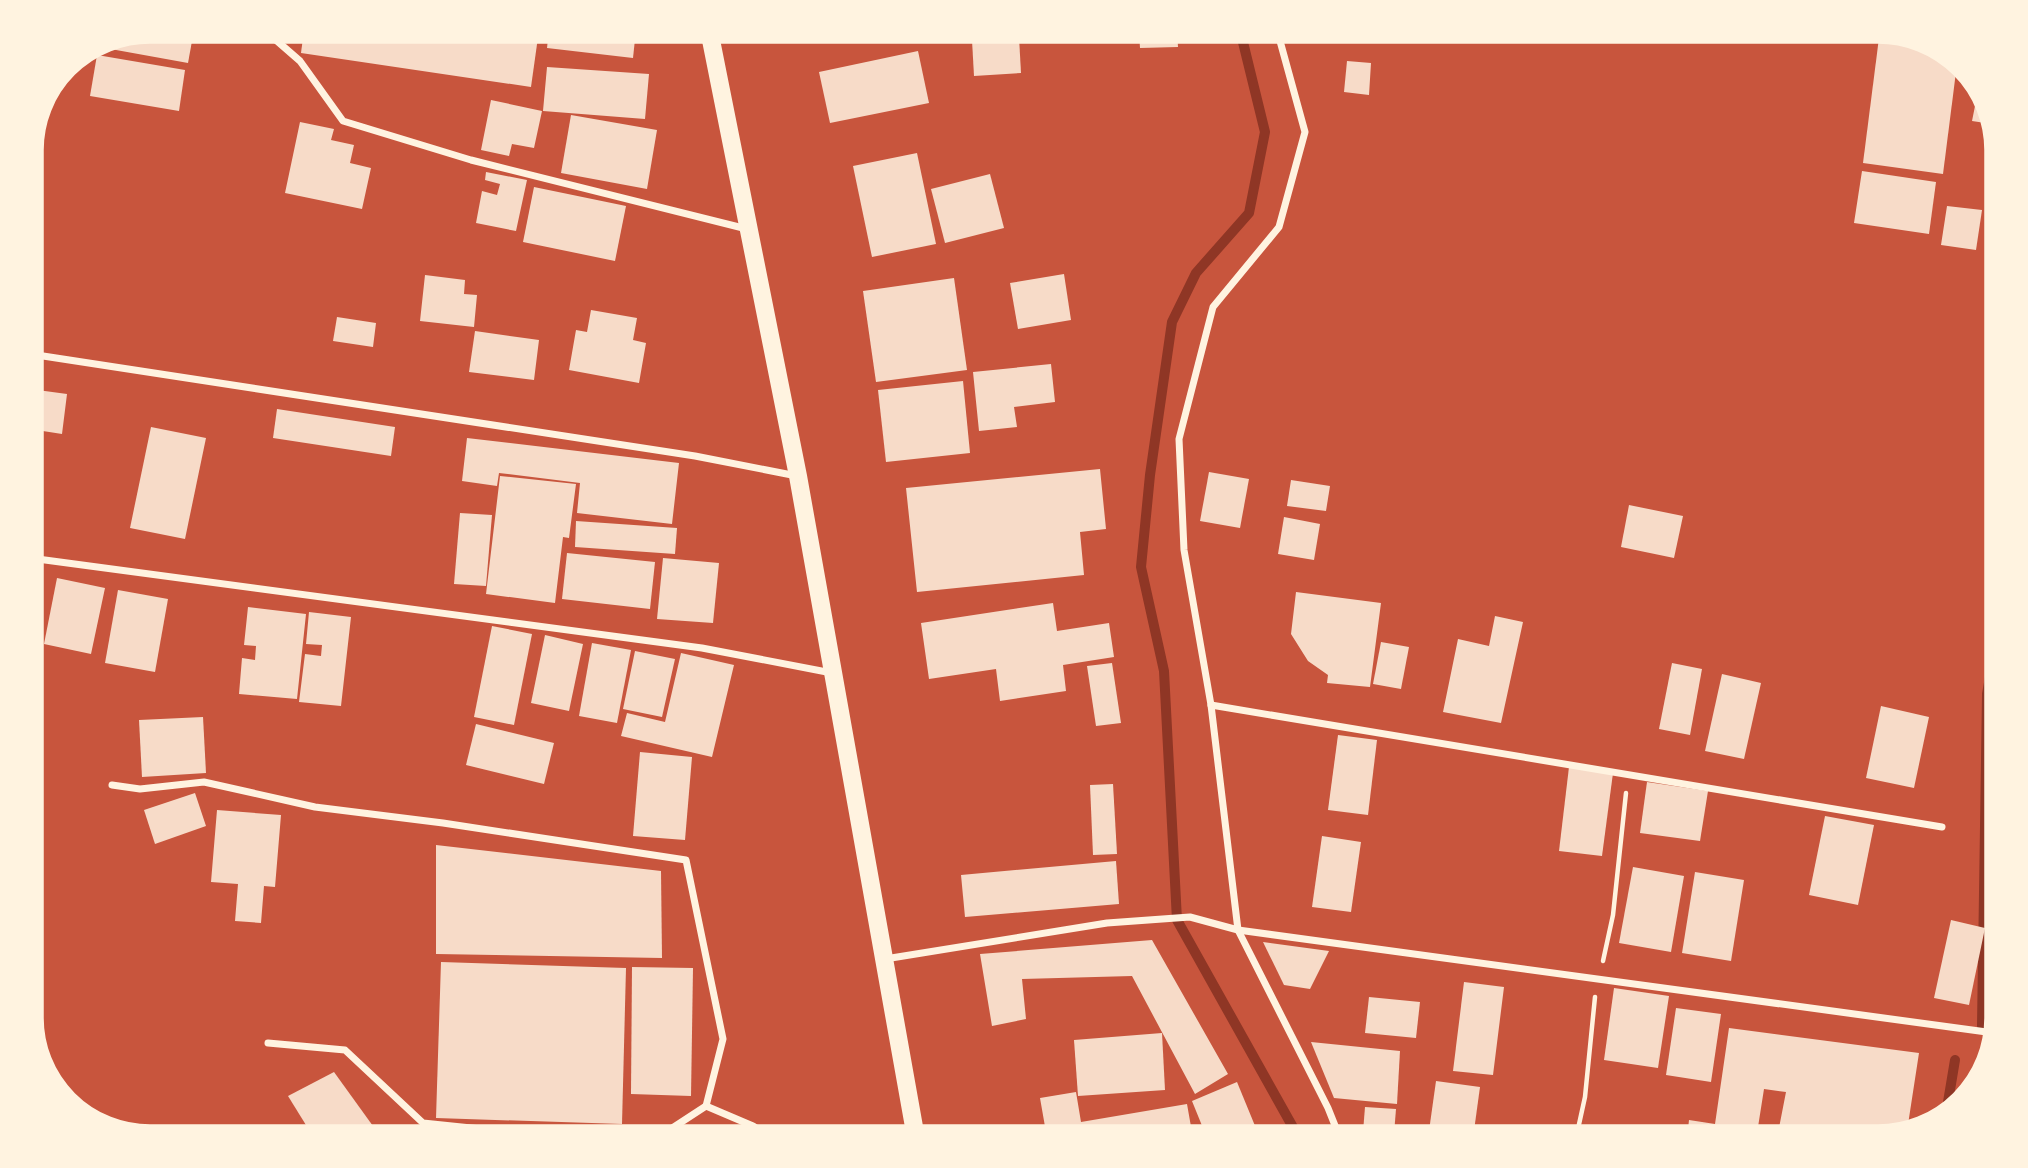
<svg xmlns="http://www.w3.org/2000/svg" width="2028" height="1168" font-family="'PT Sans Narrow',sans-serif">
	<rect width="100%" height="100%" fill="#c8553d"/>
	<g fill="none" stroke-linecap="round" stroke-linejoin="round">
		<g stroke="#8f3625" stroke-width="10">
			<polyline points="1240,30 1265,132 1249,213 1196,273 1172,322 1150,475 1141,567 1164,671 1177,920 1299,1138"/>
			<polyline points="1982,1026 1987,694 1998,633"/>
			<polyline points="1946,1114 1955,1060"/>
		</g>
	</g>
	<g fill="#f7dbc8">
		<polygon points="150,30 194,30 188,63 94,46 105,39"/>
		<polygon points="304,30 539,30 531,87 301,53"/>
		<polygon points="549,30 636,30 633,58 547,48"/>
		<polygon points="1139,30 1177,30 1178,47 1140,48"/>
		<polygon points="1880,30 1938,46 1957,64 1943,174 1863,163"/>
		<polygon points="1019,37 1021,73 974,76 972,40"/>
		<polygon points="918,51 929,103 830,123 819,72"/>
		<polygon points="97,55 185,70 179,111 90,96"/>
		<polygon points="1347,61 1371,63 1369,95 1344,92"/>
		<polygon points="547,67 649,74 645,119 543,111"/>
		<polygon points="1979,86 1982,97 1992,124 1972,121"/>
		<polygon points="491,100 542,111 534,148 512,144 509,156 481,150"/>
		<polygon points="571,115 657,130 647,189 561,173"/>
		<polygon points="300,122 334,129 331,140 354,145 350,163 371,168 362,209 285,193"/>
		<polygon points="917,153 936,244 872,257 853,166"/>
		<polygon points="1862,171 1936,182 1929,234 1854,223"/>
		<polygon points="486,172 527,180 516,231 476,223 482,191 497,195 500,184 485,180"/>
		<polygon points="990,174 1004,228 945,243 931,189"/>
		<polygon points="534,187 626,206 615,261 523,242"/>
		<polygon points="1947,206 1982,210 1976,250 1941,245"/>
		<polygon points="1064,274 1071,320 1018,329 1010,283"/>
		<polygon points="425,275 465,280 464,294 477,295 474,327 420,321"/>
		<polygon points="954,278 967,370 876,382 863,291"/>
		<polygon points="591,310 637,318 633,340 646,343 639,383 569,370 576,330 587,332"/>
		<polygon points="337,317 376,323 373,347 333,341"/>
		<polygon points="475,331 539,340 534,380 469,372"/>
		<polygon points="1051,364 1055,402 1014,407 1017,427 979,431 973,372"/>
		<polygon points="963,381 970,453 886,462 878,390"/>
		<polygon points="30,389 67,394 62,434 30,429"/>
		<polygon points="277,409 395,427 391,456 273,438"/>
		<polygon points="151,427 206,438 185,539 130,528"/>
		<polygon points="467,438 679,463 672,524 577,513 580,483 499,473 497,486 462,481"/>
		<polygon points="1100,469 1106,529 1080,532 1084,575 917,592 906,488"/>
		<polygon points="1209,472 1249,479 1240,528 1200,521"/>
		<polygon points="500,476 576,484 569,538 563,537 555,603 486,594"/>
		<polygon points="1291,480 1330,486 1326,511 1287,506"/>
		<polygon points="1629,505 1683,516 1674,558 1621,547"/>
		<polygon points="460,513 492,515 486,586 454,584"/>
		<polygon points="1284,517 1320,524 1314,560 1278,554"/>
		<polygon points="576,521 677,528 675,554 575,547"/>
		<polygon points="567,553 655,562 650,609 562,599"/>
		<polygon points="663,558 719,563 713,623 657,619"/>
		<polygon points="57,578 105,588 91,654 44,644"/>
		<polygon points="118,590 168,599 155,672 105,663"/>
		<polygon points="1296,592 1381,603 1370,687 1327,683 1328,675 1308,661 1291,634"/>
		<polygon points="1053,603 1057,631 1109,623 1114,657 1063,665 1066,691 1000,701 996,669 929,679 921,623"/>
		<polygon points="248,607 306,614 297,699 239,694 242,658 255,660 256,646 244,645"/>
		<polygon points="309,612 351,617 341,706 299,702 305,654 321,656 322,645 306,644"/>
		<polygon points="1495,616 1523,622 1501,723 1443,712 1458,639 1489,646"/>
		<polygon points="492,626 532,634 514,725 474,717"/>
		<polygon points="545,635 583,644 569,711 531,703"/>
		<polygon points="1381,642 1409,647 1401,689 1373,684"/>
		<polygon points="592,643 631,650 617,723 579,716"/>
		<polygon points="635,651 675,659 662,717 623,709"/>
		<polygon points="681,653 734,665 712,757 621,736 627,713 665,722"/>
		<polygon points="1112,663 1121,723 1096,726 1087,666"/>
		<polygon points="1672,663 1702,669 1690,735 1659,729"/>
		<polygon points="1722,674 1761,683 1744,759 1705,751"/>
		<polygon points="1881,706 1929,717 1914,788 1866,778"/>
		<polygon points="203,717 206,773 142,777 139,720"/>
		<polygon points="476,724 554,743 544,784 466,765"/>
		<polygon points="1338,735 1377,740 1368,815 1328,810"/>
		<polygon points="640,752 692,757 685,840 633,836"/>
		<polygon points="1569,767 1613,773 1602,856 1559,851"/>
		<polygon points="1647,782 1708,791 1700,841 1640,833"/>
		<polygon points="1113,784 1117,854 1093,855 1090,785"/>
		<polygon points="195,793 206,826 155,844 144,810"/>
		<polygon points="217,810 281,815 275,887 264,886 261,923 235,921 238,884 211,882"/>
		<polygon points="1825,816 1874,825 1858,905 1809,895"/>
		<polygon points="1322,836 1361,842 1351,912 1312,907"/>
		<polygon points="436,845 661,871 662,958 436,954"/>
		<polygon points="1116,861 1119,904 965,917 961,875"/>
		<polygon points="1633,867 1684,876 1671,952 1619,943"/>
		<polygon points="1695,872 1744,880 1731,961 1682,953"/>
		<polygon points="1951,920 1985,928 1969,1005 1934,998"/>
		<polygon points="1152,940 1228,1074 1195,1094 1132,976 1022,979 1026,1019 992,1026 980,954"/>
		<polygon points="1263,942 1329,951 1310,989 1284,985"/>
		<polygon points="441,962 626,968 622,1124 436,1118"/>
		<polygon points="632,967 693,968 691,1096 631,1094"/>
		<polygon points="1464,982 1504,987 1493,1075 1453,1071"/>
		<polygon points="1614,988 1669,996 1658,1068 1604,1060"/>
		<polygon points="1369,997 1420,1002 1416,1038 1365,1033"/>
		<polygon points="1676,1008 1721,1014 1711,1082 1666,1075"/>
		<polygon points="1729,1028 1919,1053 1907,1131 1878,1138 1777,1138 1786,1092 1764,1089 1758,1127 1766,1128 1765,1138 1687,1138 1689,1120 1715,1124"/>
		<polygon points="1162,1033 1165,1090 1078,1096 1074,1040"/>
		<polygon points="1311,1042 1400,1051 1397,1104 1334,1098"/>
		<polygon points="334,1072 378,1133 377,1138 314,1138 288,1096"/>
		<polygon points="1436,1081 1480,1087 1473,1138 1428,1138"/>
		<polygon points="1237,1082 1260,1138 1207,1138 1192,1101"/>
		<polygon points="1076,1092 1081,1122 1187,1104 1193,1138 1047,1138 1040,1098"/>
		<polygon points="1365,1107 1396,1109 1394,1134 1363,1132"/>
	</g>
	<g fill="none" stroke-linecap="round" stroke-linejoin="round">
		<g stroke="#fff3e0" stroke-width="4.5">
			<polyline points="1603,961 1613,915 1626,793"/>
			<polyline points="1576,1138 1585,1097 1595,997"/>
		</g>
		<polyline stroke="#fff3e0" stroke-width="5" points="1997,1022 1998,1013"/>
		<g stroke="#fff3e0" stroke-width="7">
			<polyline points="246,30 269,34 300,61 343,121 471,160 747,229"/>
			<polyline points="1277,30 1305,132 1279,227 1213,307 1179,439 1184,550 1211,705 1238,930 1328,1108 1340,1138"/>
			<polyline points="30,354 695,456 797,476"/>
			<polyline points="30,558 702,648 832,673"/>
			<polyline points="1211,705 1942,827"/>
			<polyline points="112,785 140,789 204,782 315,807 443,823 686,860 723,1039 706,1106"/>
			<polyline points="885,959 1107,923 1190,917 1238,930 1994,1033"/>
			<polyline points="268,1043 345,1050 423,1123 567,1138"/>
			<polyline points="657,1138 706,1106 753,1126 771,1138"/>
		</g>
		<polyline stroke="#fff3e0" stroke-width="18" points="709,30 798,476 916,1138"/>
	</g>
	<path d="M0 0H2028V1168H0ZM150 42H1878A108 108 0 0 1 1986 150V1018A108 108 0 0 1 1878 1126H150A108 108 0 0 1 42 1018V150A108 108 0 0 1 150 42Z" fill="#fff3e0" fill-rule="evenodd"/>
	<path fill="none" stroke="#fff3e0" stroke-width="3.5" d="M150 42H1878A108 108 0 0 1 1986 150V1018A108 108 0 0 1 1878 1126H150A108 108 0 0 1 42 1018V150A108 108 0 0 1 150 42Z"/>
</svg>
